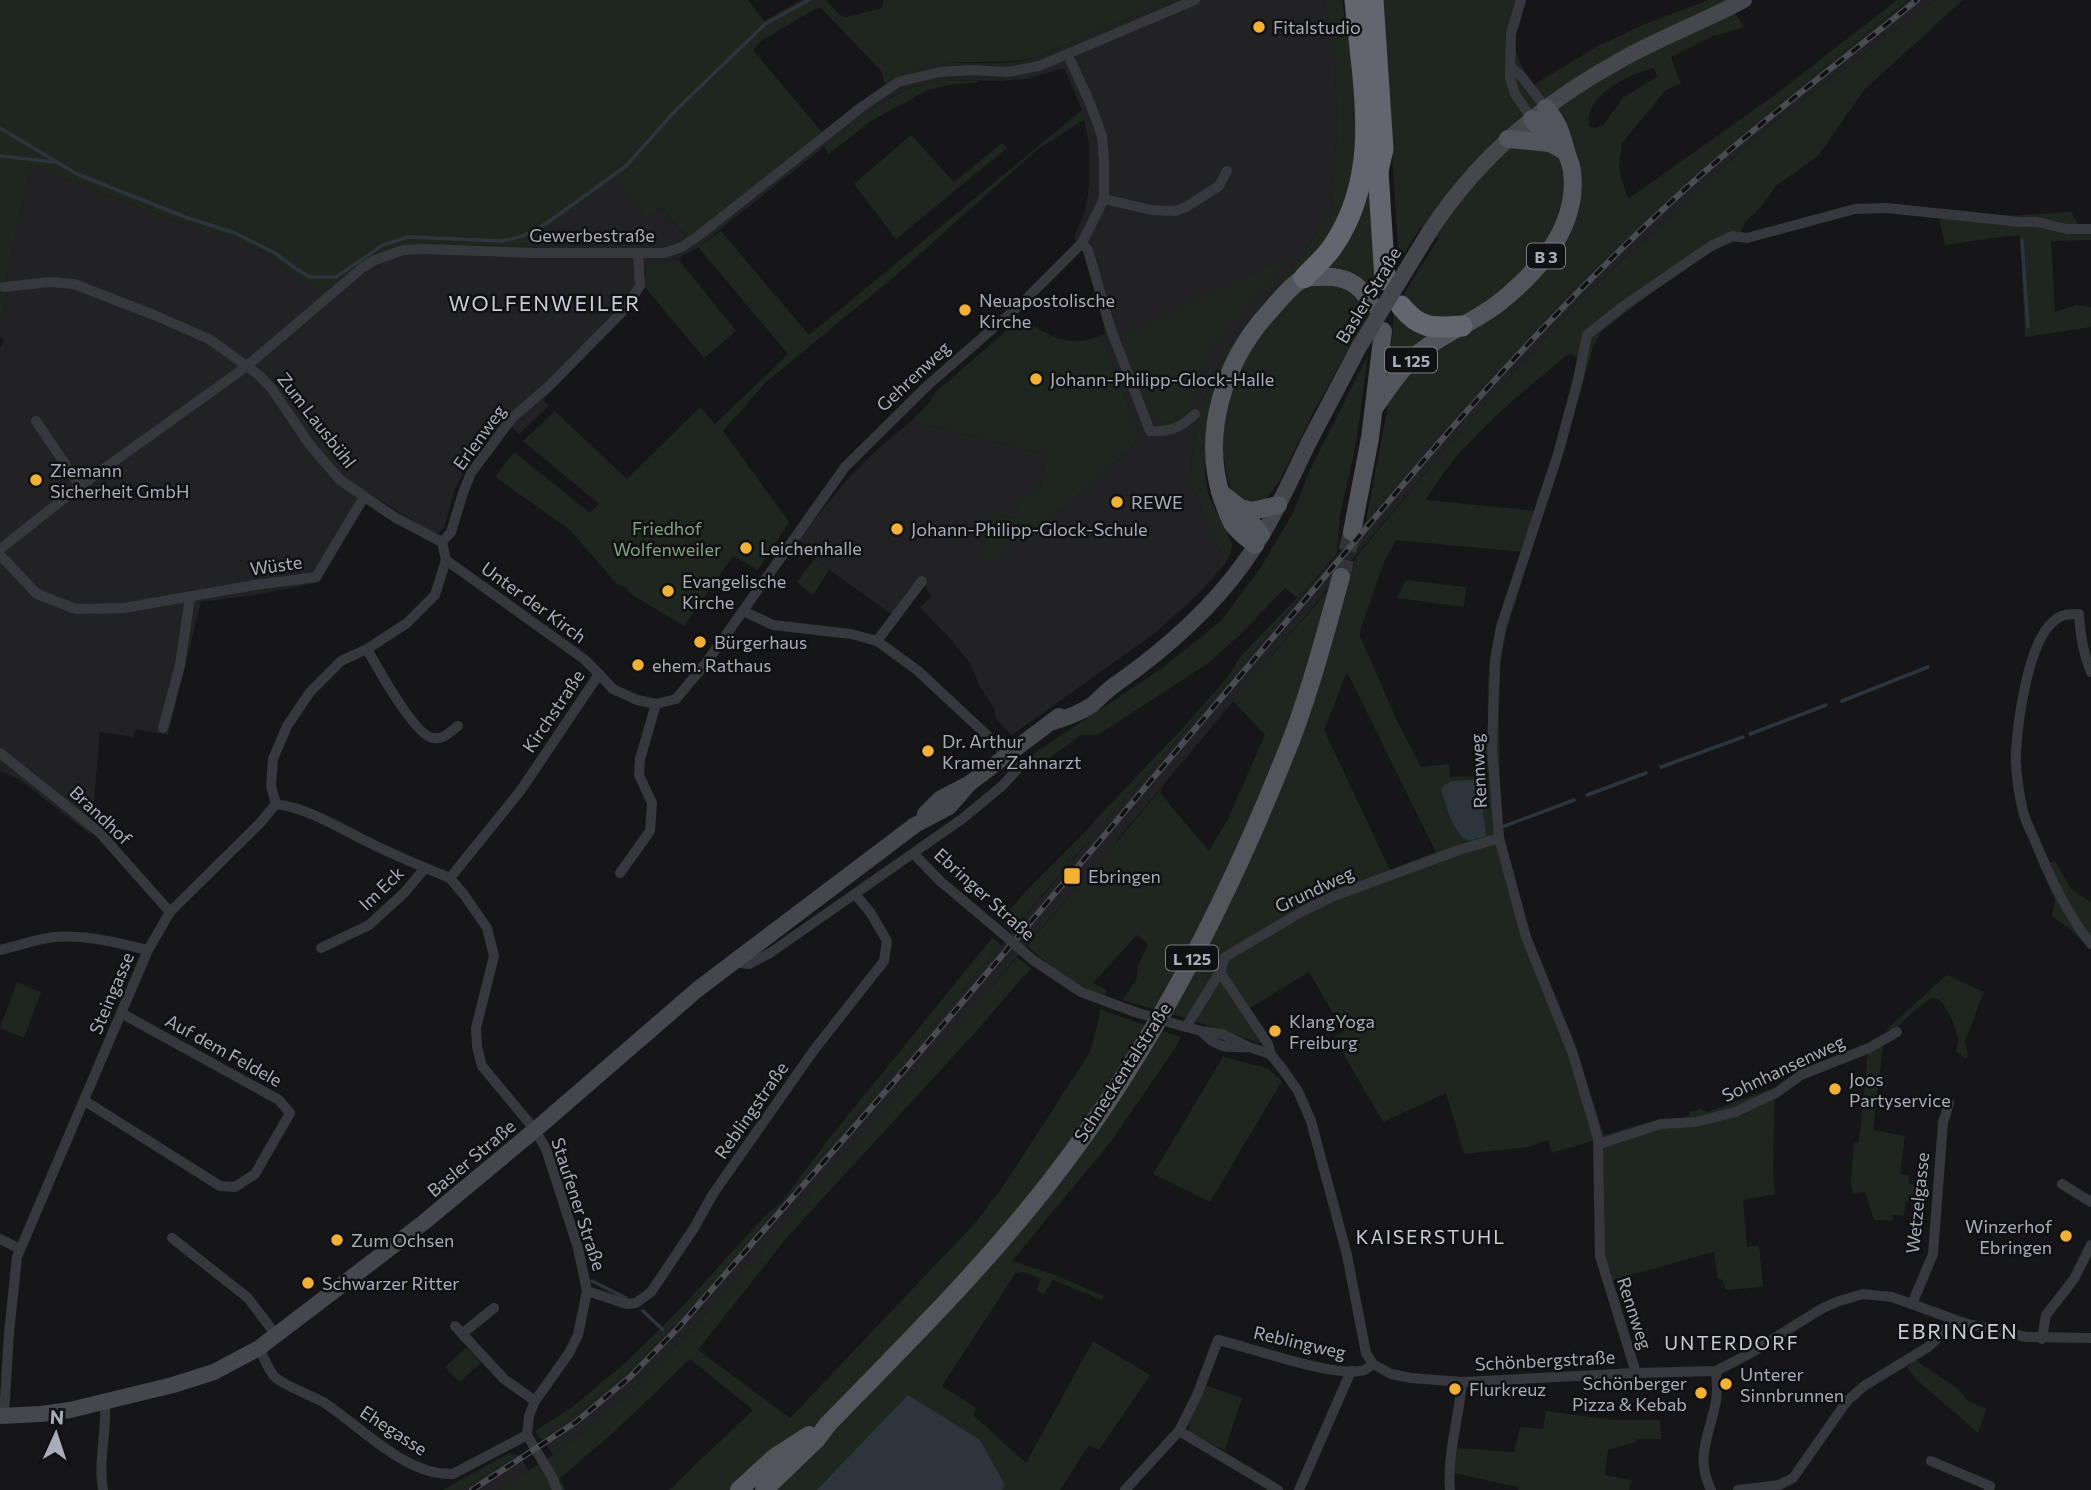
<svg xmlns="http://www.w3.org/2000/svg" width="2091" height="1490" font-family="Commissioner,sans-serif">
	<rect width="100%" height="100%" fill="#161618"/>
	<g fill="#222225">
		<polygon points="1171,0 1325,0 1335,54 1337,132 1331,211 1299,260 1224,352 1200,411 1191,463 1192,475 1189,480 1225,564 1197,595 1155,633 1012,735 996,719 995,710 979,685 970,663 952,641 920,607 931,597 923,581 894,616 814,559 818,553 798,540 849,477 880,447 911,421 1047,455 1040,488 1016,518 990,513 982,558 1060,511 1135,444 1138,433 1101,335 1105,333 1104,326 1083,251 1074,238 1085,211 1089,187 1089,144 1082,110 1064,68 1026,79 999,81 943,80 915,86 890,97 824,147 698,247 678,259 647,265 642,291 585,357 543,400 549,406 519,434 511,426 497,445 486,437 470,460 455,489 444,528 436,535 370,494 320,582 261,594 201,602 168,735 136,729 133,737 100,732 91,835 20,780 0,771 0,347 5,340 0,338 0,325 7,294 6,279 31,165 199,230 263,251 274,258 296,278 357,265 370,257 395,248 409,246 537,245 540,235 615,178 646,219 661,208 688,238 893,78 913,68 935,63 997,63 1020,61 1037,57"/>
		<polygon points="1909,0 1935,0 1766,128 1581,299 1446,448 1117,840 1116,843 1118,844 1114,850 1087,881 1083,879 957,1028 725,1293 647,1378 553,1455 543,1440 630,1371 696,1303 1069,865 1066,862 1070,857 1074,859 1092,837 1086,831 1098,817 1105,821 1164,755 1366,521 1419,455 1504,360 1571,291 1654,213 1782,101"/>
		<polygon points="519,1455 529,1471 498,1490 461,1490"/>
	</g>
	<g fill="#1e261f" fill-rule="evenodd">
		<path d="M0,0H748L764,21L801,0H826L840,15L846,17L882,8L883,0H1171L1037,57C986,69 930,50 885,84L882,72L821,8L815,9L761,41L753,50L822,132L688,238L662,208L646,219L615,179L540,235L537,245L409,246C374,250 352,269 325,291L296,278L274,258L263,251L199,230L31,165L6,279L7,294L0,325Z"/>
		<polygon points="1325,0 1342,0 1352,66 1359,147 1338,225 1237,342 1218,377 1207,429 1205,472 1208,494 1232,543 1231,552 1225,564 1189,480 1192,475 1191,463 1200,411 1224,352 1299,260 1331,211 1337,132 1335,54"/>
		<path d="M1382,0H1526C1513,43 1508,46 1533,85L1598,46L1645,24L1709,0H1727L1744,27L1711,37L1671,57L1681,83L1666,90L1622,143L1619,169L1628,199L1776,94L1897,0H1908L1782,101L1654,213L1571,291L1434,439L1366,521L1387,411L1394,309L1439,238L1421,227L1399,261ZM1654,68L1657,77L1624,97L1603,125L1596,128L1589,127C1582,96 1630,74 1654,68Z"/>
		<path d="M1935,0H1963L1864,90L1818,156L1775,187L1760,208L1745,222L1738,241L1717,249L1702,258L1659,287L1601,332L1593,347L1568,436L1507,629L1501,660L1499,707L1500,776L1504,837L1530,937L1571,1033L1604,1135L1649,1122L1680,1119L1688,1116L1690,1112L1700,1109L1708,1112L1775,1087L1773,1172L1775,1194L1743,1200L1747,1247L1759,1245L1763,1287L1726,1290L1723,1280L1718,1279L1714,1252L1609,1281L1606,1270L1596,1140L1552,1153L1548,1140L1528,1147L1464,1154L1446,1093L1383,1122L1335,1039L1334,1037L1344,1032L1309,972L1245,1011L1263,1041L1260,1043L1176,1015L1168,1014L1274,798L1345,598L1356,557L1446,448L1581,299L1766,128ZM1571,354L1576,357L1577,360L1554,453L1537,511L1426,500C1460,441 1516,398 1567,355ZM1396,540L1522,552C1511,586 1494,625 1490,660C1486,689 1488,718 1489,747H1473L1476,776L1450,777L1449,764L1421,767L1397,721L1360,636L1361,628L1384,562ZM1347,672L1436,852L1390,870L1324,730Z"/>
		<path d="M943,80L979,81L976,83L954,84L928,90L871,121L829,154L824,147C861,119 895,85 943,80Z"/>
		<polygon points="1082,110 1085,119 1038,149 895,276 765,383 723,431 789,522 758,570 733,556 684,626 632,595 625,587 617,584 570,530 495,477 514,452 590,513 599,504 523,441 555,411 627,479 700,407 715,424 788,354 698,247 721,231 809,335"/>
		<polygon points="911,135 954,182 1002,143 1007,148 896,239 854,184"/>
		<polygon points="1368,188 1373,194 1378,296 1376,300 1315,272"/>
		<polygon points="1937,208 2008,216 2071,212 2079,226 2091,226 2091,240 2051,241 2055,312 2076,305 2091,307 2091,327 2025,337 2020,236 2007,236 1945,245"/>
		<polygon points="1298,252 1230,325 1204,360 1189,412 1175,423 1163,422 1153,417 1145,404 1120,337"/>
		<polygon points="678,259 736,331 704,358 644,286 647,265"/>
		<path d="M1316,283L1348,284L1370,311L1314,411L1280,480L1264,502L1249,505L1234,496C1216,460 1224,400 1238,364C1242,354 1280,310 1289,301C1297,293 1307,287 1316,283Z"/>
		<path d="M1021,318C1048,335 1069,350 1101,335L1138,433L1135,444L1060,511L989,563L982,558L990,513L1016,518L1022,496H1033L1040,488L1047,455L911,421L930,402L936,392Z"/>
		<polygon points="1368,355 1356,444 1340,514 1337,553 1255,650 1105,822 1098,817 1180,731 1228,677 1240,657 1297,598 1285,588 1240,635 1207,664 1098,735 1081,735 1040,765 1030,756 1161,669 1221,621 1261,567 1293,513 1309,472"/>
		<polygon points="814,559 829,570 813,595 797,582"/>
		<polygon points="1406,580 1466,587 1464,607 1397,598"/>
		<polygon points="1330,588 1292,720 1221,886 1156,1010 1123,1000 1131,987 1136,982 1138,966 1148,944 1137,935 1093,983 1107,990 1104,996 1085,988 1060,974 1027,946 1084,878 1087,880 1117,845 1116,843 1163,786 1160,793 1209,851 1228,819 1265,735 1233,701"/>
		<polygon points="1086,831 1092,837 1073,859 1070,857 1066,861 1069,864 1011,932 1001,920 1025,892"/>
		<polygon points="2055,861 2071,889 2091,902 2091,950 2073,932 2052,916 2055,900 2039,865"/>
		<polygon points="992,938 1001,945 696,1303 630,1371 543,1440 539,1438 535,1431 571,1408 624,1364 682,1307 761,1220 782,1201 832,1135"/>
		<polygon points="1017,958 1031,968 973,1035 789,1235 698,1350 790,1418 977,1221 1004,1185 1090,1052 1099,1019 1100,1009 1147,1026 1064,1150 998,1235 823,1421 787,1443 746,1474 730,1490 669,1490 753,1410 690,1359 614,1432 560,1478 565,1490 498,1490 553,1455 647,1378 725,1293"/>
		<path d="M1947,975L1984,992L1965,1041L1968,1056L1966,1059L1956,1051C1957,1047 1958,1043 1958,1039C1957,1030 1945,996 1933,998C1924,1000 1902,1023 1894,1030H1886Z"/>
		<polygon points="17,982 41,992 24,1038 0,1028"/>
		<polygon points="1159,1030 1181,1037 1174,1050 1109,1144 1012,1261 1055,1275 1104,1296 1102,1300 1053,1280 1044,1294 1036,1290 1041,1279 1024,1272 1015,1274 942,1386 976,1408 973,1415 1026,1463 1093,1341 1150,1375 1099,1450 1089,1445 1060,1490 772,1490 951,1303"/>
		<polygon points="1883,1045 1873,1130 1905,1136 1900,1174 1909,1175 1909,1184 1916,1185 1915,1202 1906,1201 1904,1216 1893,1215 1892,1221 1874,1220 1865,1192 1853,1193 1851,1183 1854,1142 1859,1142 1868,1052"/>
		<polygon points="1223,1057 1267,1068 1282,1081 1210,1202 1153,1174"/>
		<polygon points="467,1347 481,1363 459,1382 445,1367"/>
		<polygon points="1915,1358 1922,1365 1957,1388 1968,1401 1984,1408 1987,1407 1978,1433 1917,1380 1907,1368"/>
		<polygon points="1205,1385 1242,1398 1225,1450 1189,1434 1188,1424"/>
		<polygon points="1546,1411 1614,1420 1660,1420 1661,1439 1637,1439 1636,1442 1608,1450 1605,1475 1632,1480 1629,1490 1519,1490 1518,1487 1454,1473 1456,1448 1514,1452 1520,1427 1543,1429"/>
		<polygon points="509,1453 519,1455 461,1490 443,1490"/>
	</g>
	<g fill="#2c353c">
		<path d="M1479,780L1486,836L1469,841C1451,832 1447,806 1441,788L1451,781Z"/>
		<polygon points="908,1395 980,1440 1005,1485 1002,1490 817,1490"/>
	</g>
	<g fill="none" stroke-linecap="round" stroke-linejoin="round">
		<g stroke="#2c353c" stroke-width="3.5">
			<polyline points="0,128 77,174 185,217 235,233 275,253 295,268 310,277 336,277 383,245 408,237 503,241 523,236 547,223 626,166 675,111 765,24 809,0"/>
			<polyline points="0,156 54,162"/>
			<polyline points="2022,240 2028,327"/>
			<polyline points="1842,701 1928,667"/>
			<polyline points="1750,734 1826,705"/>
			<polyline points="1661,767 1743,737"/>
			<polyline points="1587,795 1646,773"/>
			<polyline points="1502,827 1574,800"/>
			<polyline points="592,1281 626,1298"/>
			<polyline points="643,1311 663,1330"/>
		</g>
		<polyline stroke="#333438" stroke-width="18" stroke-dasharray="18 9" stroke-linecap="butt" points="1341,577 1352,532"/>
		<g stroke="#37383d" stroke-width="10">
			<polyline points="1521,0 1511,34 1510,78 1515,94 1532,119"/>
			<polyline points="1511,67 1522,77 1546,108"/>
			<polyline points="1104,199 1151,210 1175,211 1186,207 1219,186 1227,171"/>
			<path d="M1082,243L1088,250L1110,327L1150,431C1169,432 1181,428 1195,414"/>
			<polyline points="4,287 50,282 74,284 154,315 209,339 259,375 272,389 310,445 340,480 396,518 442,542"/>
			<polyline points="36,421 80,486"/>
			<polyline points="0,549 80,486 247,366 362,268 375,260 403,250 424,249 535,253 664,253 682,247 698,236 863,106 898,82 940,72 973,70 1008,72 1039,66 1195,0"/>
			<polyline points="0,555 37,594 76,609 124,608 255,585 316,577 364,497"/>
			<polyline points="446,560 584,659 599,674"/>
			<polyline points="877,641 922,581"/>
			<path d="M367,649C377,667 415,736 433,738C443,740 450,732 458,726"/>
			<path d="M2091,672C2083,653 2080,635 2079,614C2069,614 2061,614 2054,621C2028,641 2018,720 2016,752C2015,768 2019,795 2023,811C2025,821 2031,831 2035,841C2050,877 2067,914 2091,944"/>
			<polyline points="163,728 180,665 190,597"/>
			<polyline points="0,753 99,832 170,912"/>
			<polyline points="276,804 271,786 273,759 287,726 310,692 341,661 367,649 407,623 435,595 446,560 442,542 451,532 463,493 471,473 512,418 549,386 624,310 640,286 638,253"/>
			<polyline points="914,854 940,881 996,928"/>
			<polyline points="620,873 650,831 652,803 639,775 640,759 656,704"/>
			<polyline points="321,948 369,925 405,892 425,868"/>
			<path d="M0,950C18,946 36,939 54,937C85,934 118,943 148,950"/>
			<polyline points="1033,960 1081,992 1135,1012"/>
			<polyline points="733,962 749,964 770,953 962,819 1002,786 1020,766 917,670 877,641 851,634 773,625 743,611"/>
			<polyline points="1220,972 1268,1044 1271,1055"/>
			<polyline points="1172,1023 1201,1031 1222,1034 1249,1047 1264,1052 1271,1055 1284,1071 1298,1091 1311,1121 1347,1255 1366,1353 1373,1364 1391,1374 1411,1378 1462,1382 1636,1373 1716,1371 1749,1354 1821,1309 1839,1301 1863,1294 1892,1297 1967,1324 2026,1337 2091,1338"/>
			<polyline points="1186,1027 1220,972 1225,957 1303,911 1334,896 1459,850 1499,838"/>
			<path d="M1201,1031C1216,1048 1227,1048 1248,1047"/>
			<polyline points="85,1101 220,1186 235,1187 255,1174 290,1113 279,1100 121,1013"/>
			<polyline points="1599,1144 1661,1124 1696,1122 1735,1112 1776,1093 1801,1075 1869,1048 1897,1032"/>
			<polyline points="2062,1184 2091,1202"/>
			<polyline points="172,1238 248,1298 276,1335"/>
			<polyline points="0,1239 20,1249"/>
			<polyline points="587,1291 627,1304 636,1303 651,1292 694,1228 713,1194 814,1050 884,961 887,941 870,912 855,894"/>
			<polyline points="1912,1304 1933,1254 1943,1123 1949,1103"/>
			<polyline points="455,1326 504,1379 535,1401"/>
			<polyline points="463,1333 494,1308"/>
			<polyline points="2042,1339 2046,1315 2074,1279 2091,1245"/>
			<path d="M259,1348C264,1357 268,1370 275,1377C284,1386 311,1395 323,1402C362,1427 405,1476 453,1474L527,1435"/>
			<polyline points="1636,1373 1600,1256 1598,1139 1573,1054 1526,937 1499,838 1492,748 1495,660 1501,627 1558,454 1578,380 1587,335 1622,307 1711,246 1732,236 1747,238 1855,209 1887,208 2020,222 2037,222 2067,229 2091,229"/>
			<path d="M4,1416L9,1333L17,1257L148,950L170,912L260,823L276,804C311,809 339,828 370,843C396,856 423,867 450,878"/>
			<polyline points="1179,1431 1278,1490"/>
			<polyline points="1931,1461 1990,1486 1989,1490"/>
			<path d="M103,1490C98,1460 107,1431 105,1401"/>
			<polyline points="557,1490 552,1477 527,1435 529,1416 535,1401 569,1353 578,1335 587,1291 578,1248 546,1149 535,1130 482,1066 477,1047 476,1028 494,956 487,928 465,896 450,878 521,790 599,674 613,689 637,700 656,704 676,699 706,663 845,467 928,385 1020,305 1082,243 1104,199 1104,161 1102,136 1090,103 1068,55"/>
			<path d="M1125,1490L1179,1431L1197,1395L1218,1340C1249,1347 1337,1379 1364,1370C1366,1369 1371,1366 1373,1364"/>
			<polyline points="1299,1490 1351,1371"/>
			<path d="M1450,1490C1447,1453 1459,1419 1462,1382"/>
			<path d="M1711,1490C1696,1459 1707,1440 1714,1410C1718,1397 1717,1384 1716,1371"/>
			<polyline points="1738,1490 1779,1485 1793,1478 1847,1401 1864,1386 1928,1347 1941,1335 1952,1319"/>
		</g>
		<g stroke="#45474d" stroke-width="16">
			<path d="M1430,231C1477,159 1544,102 1619,61C1659,38 1703,22 1744,0"/>
			<path d="M1053,722C1066,718 1080,713 1092,705C1100,698 1107,690 1116,684C1163,651 1209,611 1243,564C1270,527 1289,483 1309,442"/>
			<polyline points="925,814 941,798 970,783 1059,716"/>
			<polyline points="0,1416 41,1414 70,1410 173,1385 214,1372 259,1348 423,1223 535,1130 698,989 915,825 949,807 970,783"/>
		</g>
		<g stroke="#53555c" stroke-width="18">
			<polyline points="1532,119 1550,143"/>
			<polyline points="1508,139 1550,143 1566,152"/>
			<path d="M1374,408C1390,386 1404,363 1427,347C1450,330 1478,320 1500,302C1540,270 1579,226 1572,171C1571,164 1568,158 1566,151C1561,132 1558,123 1546,108"/>
			<polyline points="1220,492 1240,508 1261,535"/>
			<polyline points="1240,508 1252,511 1278,505"/>
			<polyline points="1352,532 1370,438 1383,331"/>
			<path d="M1255,545C1247,538 1238,532 1232,523C1228,515 1225,506 1222,498C1201,433 1224,362 1268,313C1278,302 1289,287 1302,279C1307,277 1313,277 1318,277C1343,275 1359,282 1371,304"/>
			<polyline points="739,1490 775,1457 809,1435"/>
			<path d="M764,1490L816,1440L828,1424C904,1346 982,1269 1049,1183C1149,1055 1224,908 1284,758C1308,700 1324,638 1341,577"/>
		</g>
		<g stroke="#63666e" stroke-width="21">
			<polyline points="1373,0 1383,149 1378,171"/>
			<polyline points="1375,159 1378,171 1385,280"/>
			<path d="M1304,278C1313,268 1325,258 1333,246C1384,171 1362,84 1355,0"/>
			<path d="M1401,306C1420,330 1434,328 1462,326"/>
		</g>
		<g stroke="#4a4c52" stroke-width="6">
			<path id="rail" d="M472,1490L576,1422L630,1377L678,1328L913,1060L1424,460C1513,357 1607,257 1710,167C1777,109 1848,56 1917,0"/>
		</g>
		<use href="#rail" stroke="#111113" stroke-width="3.5" stroke-dasharray="10" stroke-linecap="butt"/>
		<g stroke="#37383d" stroke-width="10">
			<polyline points="996,928 1033,960"/>
			<polyline points="1135,1012 1172,1023"/>
		</g>
		<polyline stroke="#45474d" stroke-width="16" points="1309,442 1359,347 1430,231"/>
	</g>
	<g fill="#f2b134" stroke="#111113" stroke-width="2.5">
		<circle cx="1259" cy="27" r="7"/>
		<circle cx="965" cy="310" r="7"/>
		<circle cx="1036" cy="379" r="7"/>
		<circle cx="36" cy="480" r="7"/>
		<circle cx="1117" cy="502" r="7"/>
		<circle cx="897" cy="529" r="7"/>
		<circle cx="746" cy="548" r="7"/>
		<circle cx="668" cy="591" r="7"/>
		<circle cx="700" cy="642" r="7"/>
		<circle cx="638" cy="665" r="7"/>
		<circle cx="928" cy="751" r="7"/>
		<rect x="1063" y="867" width="18" height="18" rx="3.5"/>
		<circle cx="1275" cy="1031" r="7"/>
		<circle cx="1835" cy="1089" r="7"/>
		<circle cx="2066" cy="1236" r="7"/>
		<circle cx="337" cy="1240" r="7"/>
		<circle cx="308" cy="1283" r="7"/>
		<circle cx="1726" cy="1384" r="7"/>
		<circle cx="1455" cy="1389" r="7"/>
		<circle cx="1701" cy="1393" r="7"/>
	</g>
	<g text-anchor="middle" dominant-baseline="central" stroke-width="5" stroke-linejoin="round" paint-order="stroke">
		<g fill="#111113" stroke="#7b7e86" stroke-width="2">
			<rect x="1527" y="243.5" width="38" height="25" rx="5"/>
			<rect x="1385" y="347.5" width="52" height="25" rx="5"/>
			<rect x="1166" y="945.5" width="52" height="25" rx="5"/>
		</g>
		<g font-size="16" font-weight="bold" fill="#a8adb8">
			<text x="1546" y="256">B 3</text>
			<text x="1411" y="360">L 125</text>
			<text x="1192" y="958">L 125</text>
		</g>
		<g font-size="18" fill="#a8adb8" stroke="#111113" text-anchor="start">
			<text x="1273" y="27">Fitalstudio</text>
			<text x="979" y="300">Neuapostolische<tspan x="979" dy="21">Kirche</tspan></text>
			<text x="1050" y="379">Johann-Philipp-Glock-Halle</text>
			<text x="50" y="470">Ziemann<tspan x="50" dy="21">Sicherheit GmbH</tspan></text>
			<text x="1131" y="502">REWE</text>
			<text x="911" y="529">Johann-Philipp-Glock-Schule</text>
			<text x="760" y="548">Leichenhalle</text>
			<text x="682" y="581">Evangelische<tspan x="682" dy="21">Kirche</tspan></text>
			<text x="714" y="642">Bürgerhaus</text>
			<text x="652" y="665">ehem. Rathaus</text>
			<text x="942" y="741">Dr. Arthur<tspan x="942" dy="21">Kramer Zahnarzt</tspan></text>
			<text x="1088" y="876">Ebringen</text>
			<text x="1289" y="1021">KlangYoga<tspan x="1289" dy="21">Freiburg</tspan></text>
			<text x="1849" y="1079">Joos<tspan x="1849" dy="21">Partyservice</tspan></text>
			<text x="2052" y="1226" text-anchor="end">Winzerhof<tspan x="2052" dy="21">Ebringen</tspan></text>
			<text x="351" y="1240">Zum Ochsen</text>
			<text x="322" y="1283">Schwarzer Ritter</text>
			<text x="1740" y="1374">Unterer<tspan x="1740" dy="21">Sinnbrunnen</tspan></text>
			<text x="1687" y="1383" text-anchor="end">Schönberger<tspan x="1687" dy="21">Pizza &amp; Kebab</tspan></text>
			<text x="1469" y="1389">Flurkreuz</text>
		</g>
		<g font-size="18" fill="#a8adb8" stroke="#111113">
			<text x="592" y="235">Gewerbestraße</text>
			<text transform="translate(1368 295) rotate(-59)">Basler Straße</text>
			<text transform="translate(913 376) rotate(-43)">Gehrenweg</text>
			<text transform="translate(317 420) rotate(52)">Zum Lausbühl</text>
			<text transform="translate(479 437) rotate(-54)">Erlenweg</text>
			<text transform="translate(276 565) rotate(-8)">Wüste</text>
			<text transform="translate(534 602) rotate(36)">Unter der Kirch</text>
			<text transform="translate(553 711) rotate(-56)">Kirchstraße</text>
			<text transform="translate(1478 771) rotate(-93)">Rennweg</text>
			<text transform="translate(101 815) rotate(43)">Brandhof</text>
			<text transform="translate(381 888) rotate(-44)">Im Eck</text>
			<text transform="translate(1314 889) rotate(-25)">Grundweg</text>
			<text transform="translate(985 894) rotate(42)">Ebringer Straße</text>
			<text transform="translate(111 993) rotate(-67)">Steingasse</text>
			<text transform="translate(224 1050) rotate(29)">Auf dem Feldele</text>
			<text transform="translate(1783 1068) rotate(-25)">Sohnhansenweg</text>
			<text transform="translate(1122 1072) rotate(-57)">Schneckentalstraße</text>
			<text transform="translate(751 1110) rotate(-55)">Reblingstraße</text>
			<text transform="translate(471 1158) rotate(-40)">Basler Straße</text>
			<text transform="translate(1917 1203) rotate(-84)">Wetzelgasse</text>
			<text transform="translate(579 1204) rotate(72)">Staufener Straße</text>
			<text transform="translate(1635 1313) rotate(72)">Rennweg</text>
			<text transform="translate(1300 1342) rotate(13)">Reblingweg</text>
			<text transform="translate(1545 1360) rotate(-3)">Schönbergstraße</text>
			<text transform="translate(394 1430) rotate(33)">Ehegasse</text>
		</g>
		<g font-size="18" fill="#7fa381" stroke="#111113">
			<text x="667" y="528">Friedhof<tspan x="667" dy="21">Wolfenweiler</tspan></text>
		</g>
		<g font-size="19" letter-spacing="2" fill="#c9ccd4" stroke="#111113">
			<text x="1431" y="1236">KAISERSTUHL</text>
			<text x="1732" y="1342">UNTERDORF</text>
		</g>
		<g font-size="21" letter-spacing="2" fill="#c9ccd4" stroke="#111113">
			<text x="545" y="302">WOLFENWEILER</text>
			<text x="1958" y="1330">EBRINGEN</text>
		</g>
	</g>
	<g transform="translate(56 1434) rotate(3)" stroke="#111113" stroke-width="5" paint-order="stroke">
	<path d="M0-5L12 26L0 18L-12 26Z" fill="#a8adb8"/>
	<text y="-10" font-size="19" font-weight="bold" text-anchor="middle" fill="#a8adb8">N</text>
	</g>
</svg>
